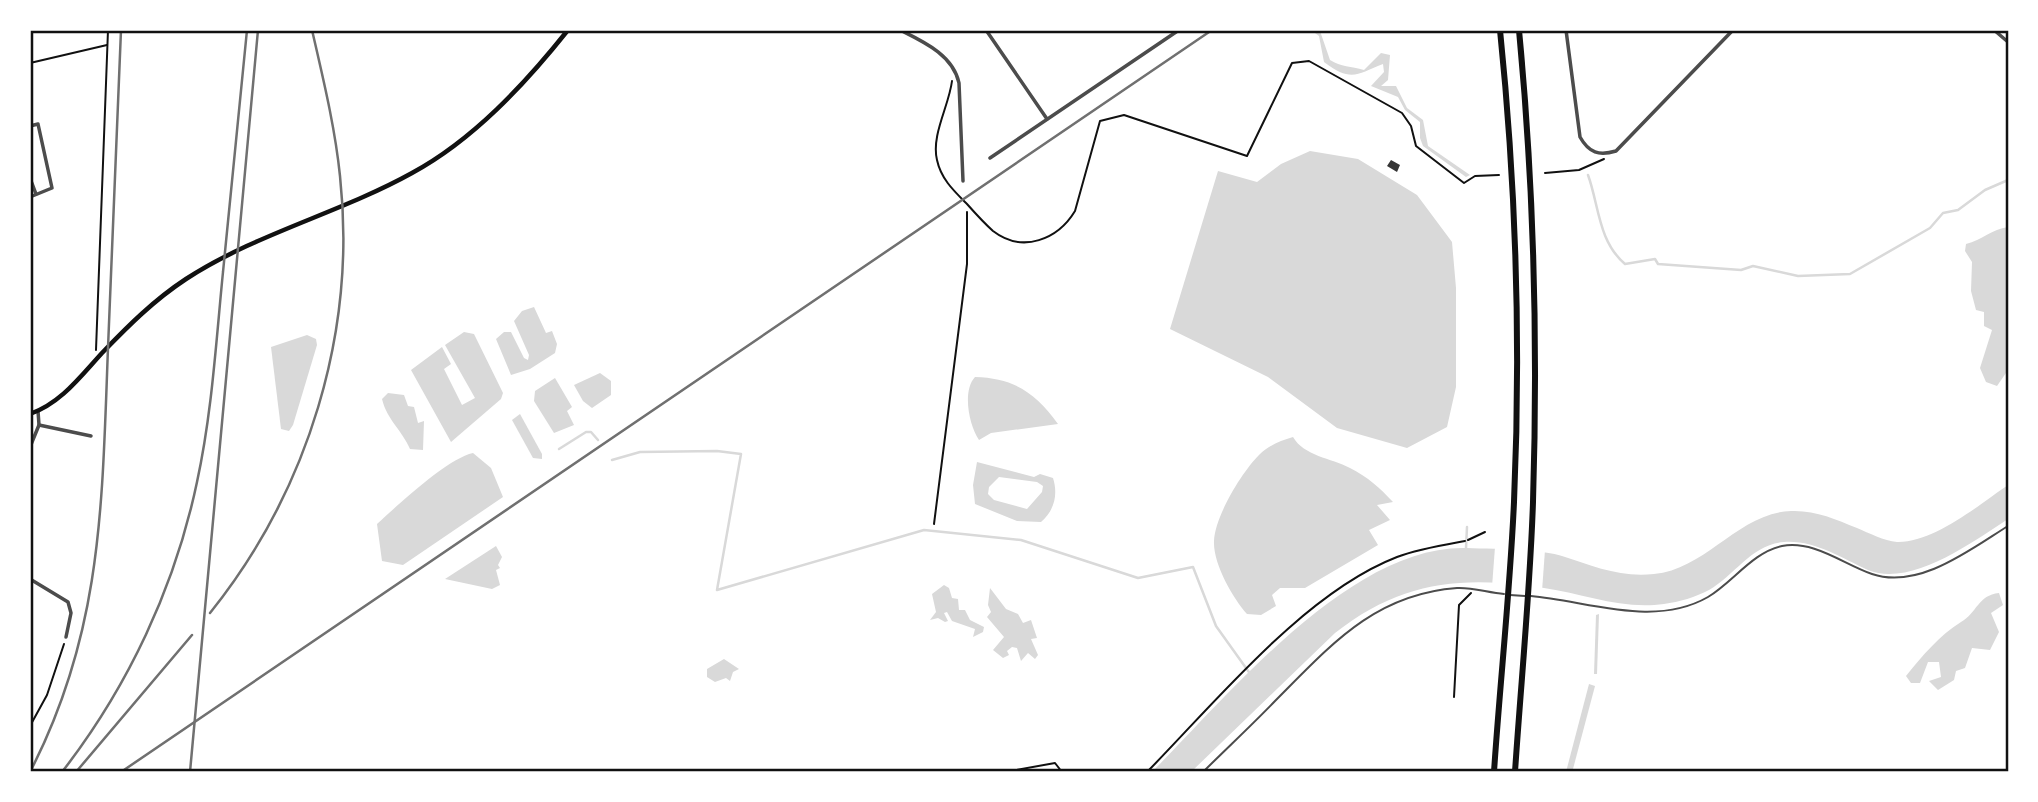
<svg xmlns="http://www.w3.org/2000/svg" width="2038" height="802" font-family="Commissioner,sans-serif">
	<rect width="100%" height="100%" fill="#fff"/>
	<g fill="#d9d9d9" fill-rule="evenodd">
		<path d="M1311,30L1320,31L1330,60C1341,67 1351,66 1364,70L1381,53L1390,55L1388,80L1381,86H1396L1407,108L1423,120L1428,146L1470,175L1466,177L1423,146L1420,138V122L1405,110L1398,97L1371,86L1384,72L1383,64C1357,74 1352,83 1324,62L1319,36Z"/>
		<polygon points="1310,151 1358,159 1417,195 1452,242 1456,288 1456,387 1447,427 1407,448 1337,428 1268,377 1170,329 1218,171 1257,182 1281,164"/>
		<path d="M2008,227V370L1997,386L1986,382L1980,368L1992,330L1984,326V312L1976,310L1971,291L1972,262L1965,251L1966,244C1982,240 1992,229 2008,227Z"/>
		<polygon points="534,307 546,333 552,331 557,344 555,353 530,369 511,375 496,339 504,332 511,332 524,358 528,360 529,355 514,321 522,311"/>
		<polygon points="464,332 474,334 503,393 501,399 451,442 411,370 442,347 451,364 444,369 462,405 475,398 445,345"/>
		<polygon points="307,335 316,339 317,345 293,425 289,431 281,429 271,347"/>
		<polygon points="600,373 611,381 611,395 592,408 583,401 574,385"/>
		<path d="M975,377C1014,378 1036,393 1058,424L991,433L979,440C969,425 962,391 975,377Z"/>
		<polygon points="555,378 572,407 567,411 574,425 554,433 534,401 535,391"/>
		<path d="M388,393L404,395L408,406L414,407L418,423L424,421L423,450L410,449C402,430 387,420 382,399Z"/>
		<polygon points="520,414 542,454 542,459 533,458 512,420"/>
		<path d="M1293,437C1304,456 1331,458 1350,468C1368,477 1380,488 1393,502L1377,505L1390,520L1369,530L1378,545L1305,588H1280L1272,595L1276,606L1261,615L1247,614C1233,598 1213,564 1214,541C1215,516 1242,472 1259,455C1269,445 1280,441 1293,437Z"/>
		<path d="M473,453L491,468L503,497L403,565L382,561L377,524C397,506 448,458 473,453Z"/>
		<path d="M977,462L1034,477L1040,474L1053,478C1058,494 1055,510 1041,522L1017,521L975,504L973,485ZM999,477L1037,482L1043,486L1042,492L1027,509L994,500L988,494L989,487Z"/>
		<path d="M2008,485V519C1974,541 1911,588 1868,570C1841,558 1815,540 1784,542C1752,544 1735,575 1709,590C1696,597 1679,602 1664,604C1622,610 1585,594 1544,588C1462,575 1401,581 1335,633L1191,772H1152C1228,696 1351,544 1467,548C1491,549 1541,549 1562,556C1593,566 1621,578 1654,574C1707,569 1738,513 1791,511C1815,510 1835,519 1857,528C1869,533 1884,541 1897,542C1933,543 1979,505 2008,485Z"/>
		<polygon points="496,546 502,557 498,565 500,568 496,570 500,585 492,589 445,579"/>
		<polygon points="944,585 949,588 952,598 958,599 959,610 965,610 970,620 984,627 983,632 973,637 975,629 952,621 947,612 944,613 948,621 945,622 938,618 930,620 936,612 932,594"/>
		<polygon points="990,588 1006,609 1018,614 1023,623 1031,620 1037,638 1031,639 1038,655 1035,659 1028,653 1021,661 1017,648 1012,647 1007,651 1009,655 1003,658 993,650 1004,637 987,617 991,612 988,605"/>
		<path d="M1999,593L2003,605L1991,613L1999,632L1990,650L1972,648L1965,668L1956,671L1954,680L1938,690L1929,681L1941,677L1939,662H1928L1920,683H1911L1906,676C1922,656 1940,635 1961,622C1977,613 1978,595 1999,593Z"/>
		<polygon points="1599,614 1597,674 1594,674 1596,615"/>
		<polygon points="724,659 739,669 733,672 730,681 726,678 715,682 707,677 707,669"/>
		<polygon points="1589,684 1595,686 1573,769 1566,772"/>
	</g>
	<polygon fill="#fff" points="1495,547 1545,550 1542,591 1492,587"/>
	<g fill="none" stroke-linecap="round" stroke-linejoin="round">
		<g stroke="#d9d9d9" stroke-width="2.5">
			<path d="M1588,175C1599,205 1598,241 1625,264L1655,259L1658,264L1741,270L1753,266L1798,276L1850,274L1930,228L1943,213L1958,210L1985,190L2008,180"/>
			<polyline points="559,449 586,432 591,432 598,440"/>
			<polyline points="612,460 640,452 717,451 741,454 717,590 924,530 1021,540 1138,578 1193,567 1216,626 1251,675"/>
			<polyline points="1466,548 1467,527"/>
		</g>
	</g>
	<polygon fill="#353535" points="1391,160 1400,165 1397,172 1387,166"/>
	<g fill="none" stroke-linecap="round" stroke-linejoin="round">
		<g stroke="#111" stroke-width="2">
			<polyline points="30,63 107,45"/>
			<path d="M952,81C949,106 931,135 937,160C941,179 954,191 967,204C975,213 984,223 993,231C1023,254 1058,239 1075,211L1100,121L1124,115L1247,156L1292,63L1309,61L1402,113L1411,126L1416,146L1464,183L1475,176L1499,175"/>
			<polyline points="1545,173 1579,170 1604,159"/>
			<polyline points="96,350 108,30"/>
			<polyline points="934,524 967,264 967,212"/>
			<polyline points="1468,540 1485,532"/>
			<polyline points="1454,697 1459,605 1471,593"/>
			<polyline points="30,726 47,695 64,644"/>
			<polyline points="240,770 240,772"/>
			<polyline points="1005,772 1055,763 1062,772"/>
			<path d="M1147,772C1216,702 1304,593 1397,557C1418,549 1443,545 1465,541"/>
		</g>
		<g stroke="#4c4c4c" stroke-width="2">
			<polyline points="1510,595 1525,596"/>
			<path d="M1531,596C1588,601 1654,628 1708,597C1733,582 1753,552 1782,546C1814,540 1843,564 1872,574C1919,590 1971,549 2008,526"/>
			<path d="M1203,772C1227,748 1252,725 1275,701C1330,646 1374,594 1457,588C1472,587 1489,593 1504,594"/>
		</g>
		<g stroke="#4c4c4c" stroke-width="3.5">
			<path d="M900,30C924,42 953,55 959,83L963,181"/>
			<polyline points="986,30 1047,119"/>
			<path d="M1566,30L1580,137C1589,153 1599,156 1616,151L1733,30"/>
			<polyline points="1994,30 2008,42"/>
			<polyline points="30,126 38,124 52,188 30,197"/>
			<polyline points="990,158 1179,30"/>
			<polyline points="30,178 36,194"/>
			<polyline points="39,425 91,436"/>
			<polyline points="30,447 39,425 38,411"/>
			<polyline points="30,579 68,602 71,613 66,637"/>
		</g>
		<path stroke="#111" stroke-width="4.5" d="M30,414C61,403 80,377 102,353C128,326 154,300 186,279C255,234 340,213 412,173C473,140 525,84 568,30"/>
		<g stroke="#111" stroke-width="6">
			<path d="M1494,772C1500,682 1510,592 1514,502C1521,345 1516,186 1500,30"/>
			<path d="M1515,772C1521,682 1530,592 1533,502C1538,344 1534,187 1519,30"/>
		</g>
		<g stroke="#707070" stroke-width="2.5">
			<path d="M210,613C308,491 357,332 340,176C335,127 323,78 312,30"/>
			<path d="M30,772C103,631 102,502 108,348C112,242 116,136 121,30"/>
			<path d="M62,772C128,687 175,587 197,482C212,413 216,342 223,272C231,191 239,110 247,30"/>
			<polyline points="76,772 192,635"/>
			<polyline points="121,772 1212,30"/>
			<polyline points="190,772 258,30"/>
		</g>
	</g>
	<rect width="2038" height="802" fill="none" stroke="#ffffff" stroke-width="63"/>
	<rect x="32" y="32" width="1975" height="738" fill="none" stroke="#111" stroke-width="2.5"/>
</svg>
